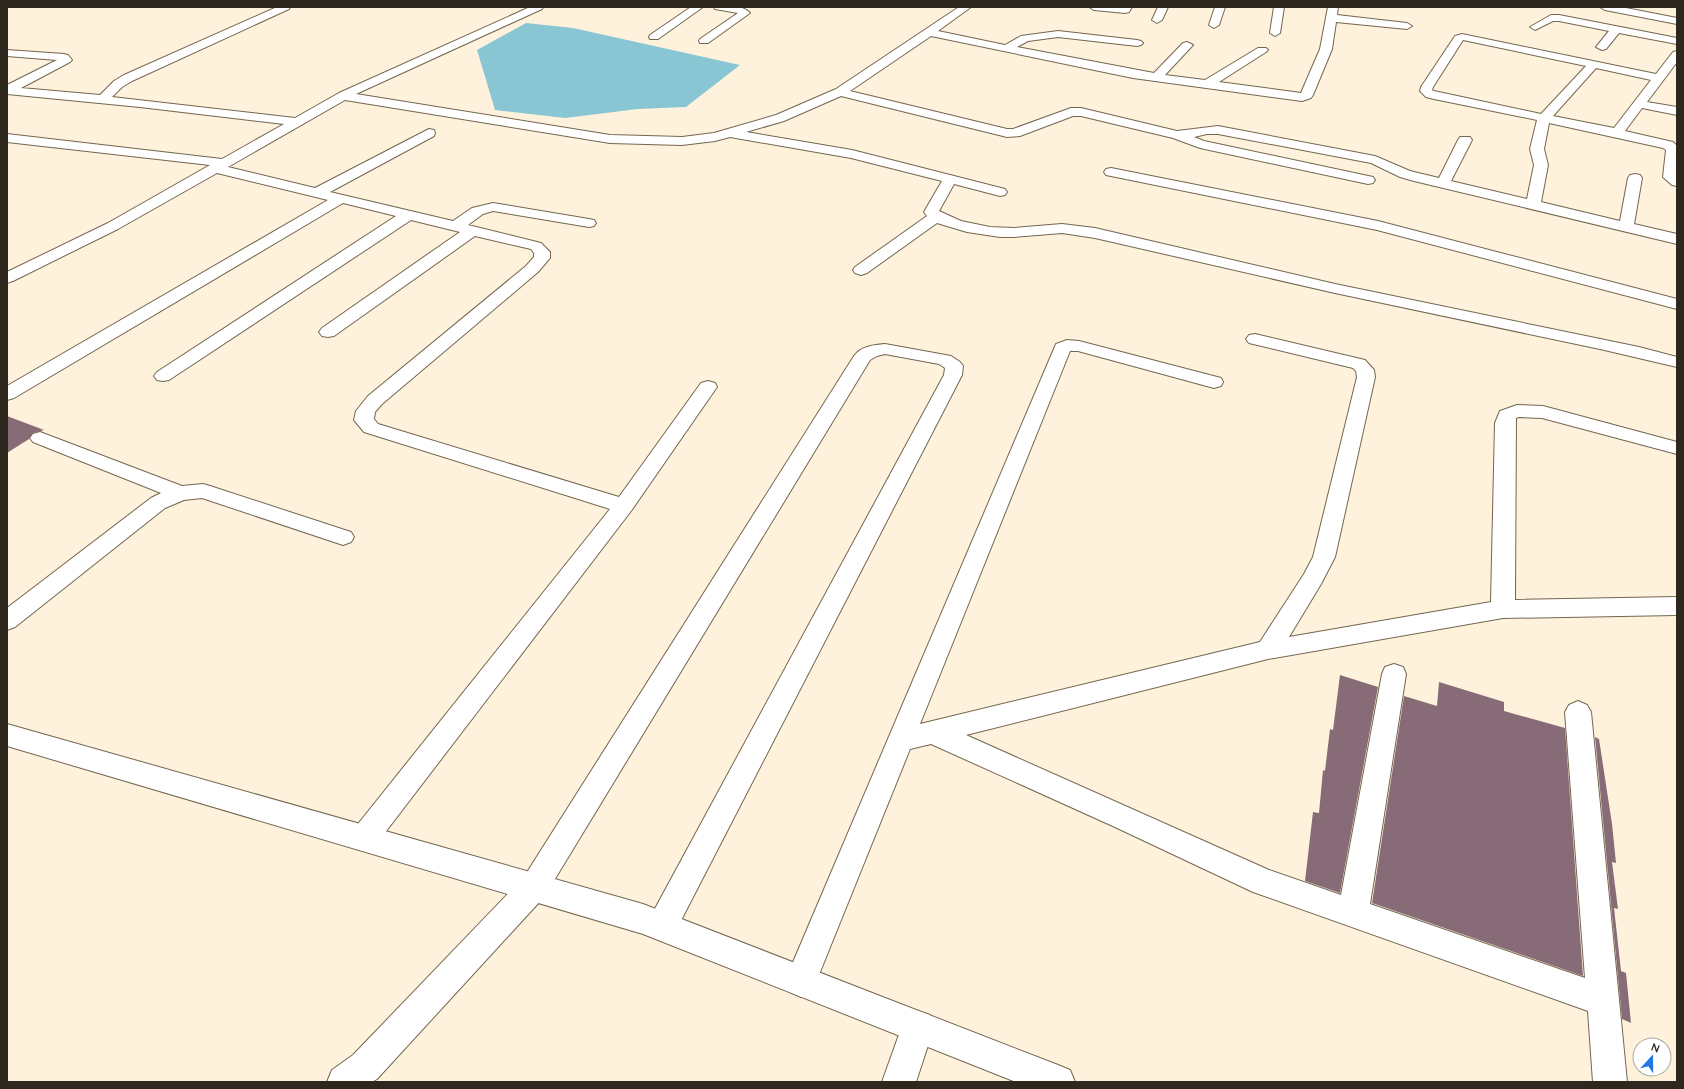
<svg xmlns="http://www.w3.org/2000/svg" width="1684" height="1089" font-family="Quicksand,sans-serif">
	<rect width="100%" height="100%" fill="#fff2dd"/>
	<polygon fill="#89c6d3" points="526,23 573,28 740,65 686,107 638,109 565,118 495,110 477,50"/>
	<g fill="#876b76">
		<polygon points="7,416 44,430 33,433 29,439 7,453"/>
		<polygon points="1340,675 1378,687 1340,893 1305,881 1313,812 1319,813 1323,770 1325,771 1330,729 1333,730"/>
		<polygon points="1439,682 1504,702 1504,711 1565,728 1583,976 1372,903 1404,696 1437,706"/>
		<polygon points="1595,737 1599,739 1612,824 1616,863 1612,862 1618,909 1614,908 1621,971 1626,973 1631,1023 1622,1019"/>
	</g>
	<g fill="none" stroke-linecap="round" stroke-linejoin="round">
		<g stroke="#74664f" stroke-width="2">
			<g id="minor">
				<path d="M277,7H290L289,9L132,81L122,87L112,97L295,118L339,93L530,7H543L542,9L356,94L610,135L682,137L714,133L776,115L836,89L959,7H971L938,31L1005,45L1021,36L1058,31L1137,40L1141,41L1143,43L1141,45L1137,46L1058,37L1028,41L1017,47L1154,73L1183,43L1187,42L1193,45L1165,75L1205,80L1258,48H1266L1268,50L1266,52L1219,82L1301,93L1320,49L1328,7H1338L1337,15L1407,23L1412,26L1407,29L1336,22L1332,49L1313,95L1311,98L1302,101L1133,78L931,36L850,91L1007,129H1013L1071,108H1081L1177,131L1218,126L1375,156L1410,171L1439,178L1458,140L1460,137H1470L1472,140L1451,181L1527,199L1534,165L1530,149L1537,120L1434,99L1426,97L1420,91L1421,87L1455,36L1462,34L1656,74L1673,52L1677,51V62L1647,102L1677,107V115L1642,108L1625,131L1673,142L1677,146V186L1672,185L1663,177L1666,150L1663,148L1549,123L1544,149L1548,165L1541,202L1620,221L1628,178L1630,175L1635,174L1640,175L1642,178L1634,224L1677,234V244L1414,181L1400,177L1371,163L1218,134H1207L1194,137L1204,141L1373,177L1375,180L1373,183L1368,184L1200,148L1173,138L1081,116H1073L1020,136L1007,137L841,96L784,121L746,132L852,150L1005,189L1007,192L1005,195L1000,196L954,184L939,211L961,221L990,227L1014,228L1062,224L1095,228L1335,284L1639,347L1677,357V367L1600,349L1335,293L1095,238L1062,233L1014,237H1000L967,232L937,223L867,273L861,275L855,273L853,270L855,267L927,216L924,212L942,181L851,158L730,137L715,141L682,145L610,143L345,100L228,167L315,188L429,129L434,130L435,133L434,136L330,192L453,221L472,208L493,203L589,219L594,220L596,223L594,226L589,227L493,211L483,214L468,225L541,243L550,252V258L538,272L382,404L375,412L374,419L378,424L619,497L701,383L708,381L715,383L717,387L631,511L374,847L364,851L354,847L350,838L354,829L610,509L364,432L354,420L356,411L368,396L526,266L534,257V253L531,249L475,236L334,336L328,337L322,336L319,332L322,328L460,232L411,220L169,380L163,381L157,380L154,376L157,372L396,216L343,203L14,398L7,400V386L328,200L217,173L118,229L13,281L7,283V272L108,223L210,165L7,142V134L222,159L284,124L140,107L7,94V85L57,60L7,56V50L64,54L68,55L72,60L70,62L21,88L100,95L114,81L124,75ZM1463,40L1586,66L1541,114L1434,91L1432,90L1433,87ZM1596,68L1651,80L1614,128L1553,116Z"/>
				<polygon points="691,7 703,7 658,39 650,39 649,37 650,35"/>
				<path d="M714,7C725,7 742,4 750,13L708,43H700L699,41L700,39L738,13L715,9Z"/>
				<polygon points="1089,7 1132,7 1129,12 1125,13 1094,10"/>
				<polygon points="1158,7 1168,7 1162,20 1157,23 1152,20"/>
				<polygon points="1215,7 1225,7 1219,25 1214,28 1209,25"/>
				<polygon points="1274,7 1284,7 1280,33 1275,36 1270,33"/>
				<polygon points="1600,7 1621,7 1677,18 1677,24 1605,10"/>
				<polygon points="1551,15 1559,15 1677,38 1677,44 1619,33 1606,49 1602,50 1596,47 1609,31 1559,21 1553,21 1535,30 1530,27"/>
				<polygon points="1111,168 1378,221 1677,299 1677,309 1377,230 1106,175 1104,172 1106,169"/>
				<polygon points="1255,334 1365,360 1374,370 1375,377 1335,557 1321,584 1289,637 1491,602 1495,423 1500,411 1517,405 1543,406 1677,442 1677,454 1542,418 1519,417 1516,418 1515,600 1677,597 1677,615 1503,618 1268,659 966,735 1269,870 1341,895 1382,674 1385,667 1394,664 1403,667 1406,674 1370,904 1585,978 1565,712 1569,705 1578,701 1587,705 1591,712 1627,1082 1593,1082 1588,1011 1253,892 1115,827 931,744 910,749 812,992 801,997 790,992 785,981 1056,344 1067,340 1079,341 1221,378 1223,382 1221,386 1214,388 1078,351 1070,351 920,724 1260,642 1304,574 1313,557 1357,377 1356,371 1353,368 1249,343 1246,339 1249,335"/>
				<path d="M885,344L951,356L960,362L963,366L962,375L673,936L662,941L651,936L647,926L651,916L944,375L945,368L939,364L885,354L877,356L870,360L544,897L377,1079L372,1082H327L332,1070L353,1055L524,877L854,356C861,346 874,345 885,344Z"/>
				<polygon points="40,432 182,486 203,484 210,486 351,532 354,537 351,542 343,545 202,498 184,500 165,508 15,627 7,630 7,608 151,498 161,493 33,442 30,438 33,434"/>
				<polygon points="918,1011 930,1015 934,1027 916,1082 882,1082 906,1015"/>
			</g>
		</g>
		<g stroke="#74664f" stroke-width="2">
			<polygon id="major" points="7,724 643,904 1058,1065 1070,1070 1075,1082 1016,1082 643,934 7,746"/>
		</g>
		<use href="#minor" fill="#fff" fill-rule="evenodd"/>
		<use href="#major" fill="#fff" fill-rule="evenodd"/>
	</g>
	<rect width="1684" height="1089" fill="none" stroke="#2d271e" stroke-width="16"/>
	<g transform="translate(1652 1057) rotate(21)"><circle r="19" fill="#ffffff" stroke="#aba9a5"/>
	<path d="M0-3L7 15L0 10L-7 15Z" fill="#2578e3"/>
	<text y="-6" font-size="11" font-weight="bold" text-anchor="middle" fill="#2d271e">N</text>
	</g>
</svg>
